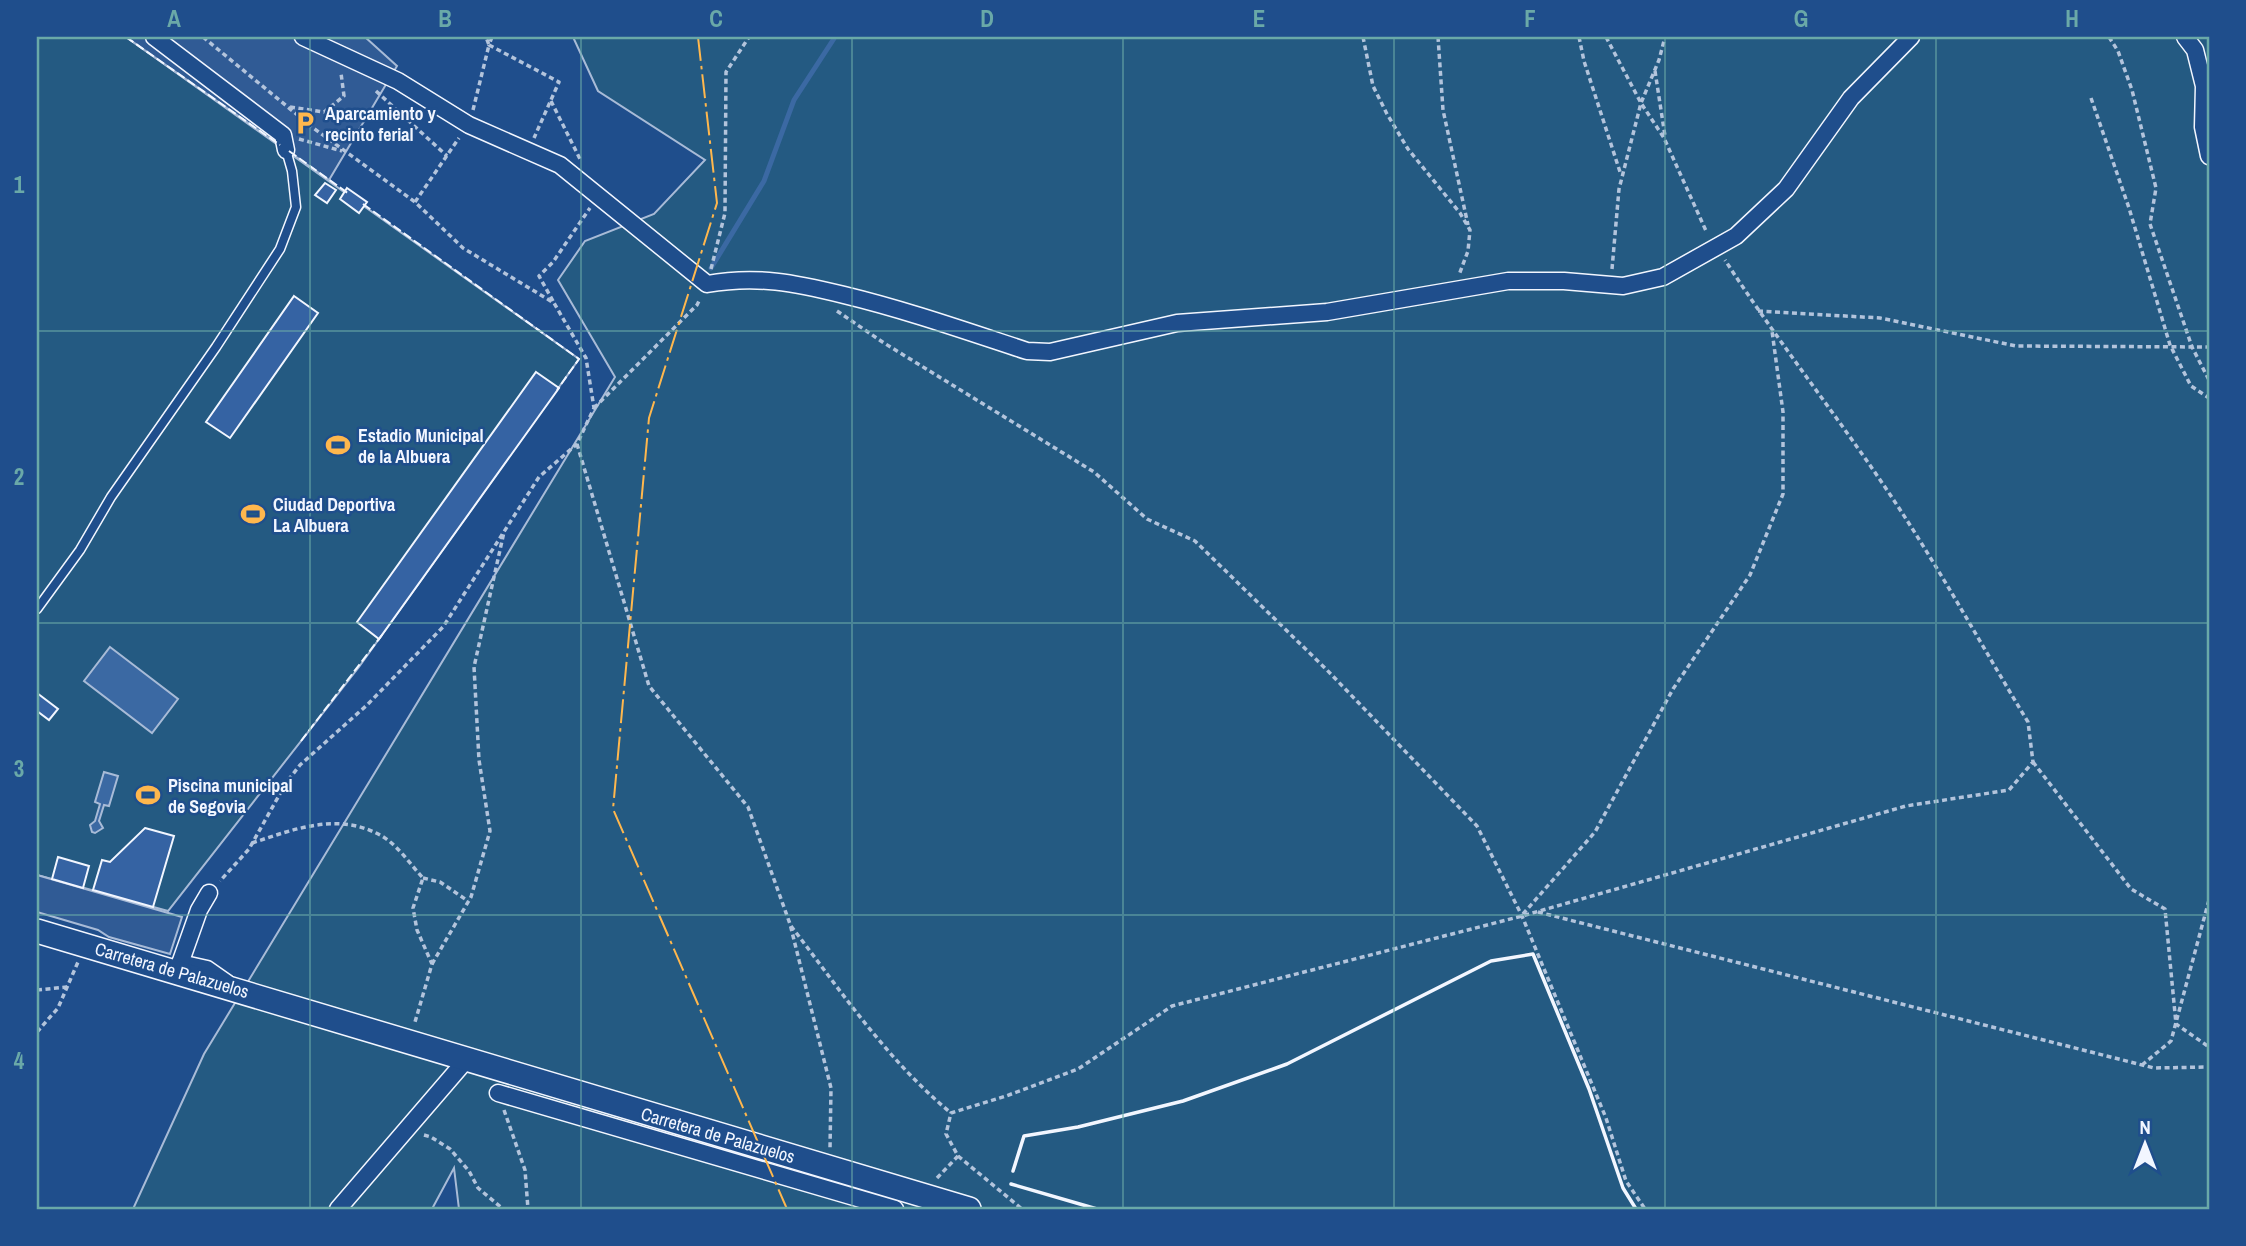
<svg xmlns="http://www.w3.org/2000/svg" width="2246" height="1246" font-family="'Archivo Narrow',sans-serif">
	<rect width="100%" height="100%" fill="#1f4e8c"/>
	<g fill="#245a82" stroke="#a8bbd7" stroke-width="2">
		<polygon points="37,37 126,37 579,359 359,667 168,911 37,875"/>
		<polygon points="573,37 2209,37 2209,1209 459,1209 454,1168 432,1209 133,1209 204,1054 615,377 558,280 585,241 654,214 705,160 598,91"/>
	</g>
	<g fill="#305b95" stroke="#a8bbd7" stroke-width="2">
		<polygon points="126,37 365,37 397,66 329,180"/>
		<polygon points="37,875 182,917 170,954 109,937 98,930 37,912"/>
	</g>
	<g fill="#3b69a3" stroke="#a8bbd7" stroke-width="2">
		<polygon points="110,647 178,699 152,733 84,681"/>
		<polygon points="104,772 118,776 109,806 104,805 99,821 103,828 95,833 92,832 90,825 95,821 100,804 95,802"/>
	</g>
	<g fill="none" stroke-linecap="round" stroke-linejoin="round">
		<polyline stroke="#3b69a3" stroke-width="5" points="711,268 764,181 794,100 835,37"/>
	</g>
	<g fill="#3563a3" stroke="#f2f6ff" stroke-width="2">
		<polygon points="325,183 336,190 327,203 315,195"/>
		<polygon points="347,188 367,202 359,213 340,199"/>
		<polygon points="294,296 318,313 230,438 206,422"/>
		<polygon points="536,372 559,388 379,639 357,622"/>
		<polygon points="37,693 58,709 49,720 37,711"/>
		<polygon points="145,828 174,836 153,907 93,890 102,860 110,862"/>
		<polygon points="58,857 89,866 83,888 52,879"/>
	</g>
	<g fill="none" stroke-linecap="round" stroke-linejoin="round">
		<g stroke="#f2f6ff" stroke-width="11">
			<polyline id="lane" points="37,609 80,550 111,497 216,347 280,249 296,207 292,171 286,150"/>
		</g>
		<g stroke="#f2f6ff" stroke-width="19">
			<g id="street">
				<polyline points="154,37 283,135 286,150"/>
				<path d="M303,37L398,81L469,125L560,165L707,284C757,275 795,283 844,295C906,310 966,331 1027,351L1050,352L1177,323L1327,312L1508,281H1564L1623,286L1663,277L1736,236L1786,189L1851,98L1911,37"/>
				<polyline points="2185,37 2195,50 2204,86 2203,127 2209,156"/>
				<polyline points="180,963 207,969 227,983"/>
				<polyline points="177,972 199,910 209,893"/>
				<polyline points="498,1093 895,1209"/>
				<polyline points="338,1209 467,1059"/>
			</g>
		</g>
		<g stroke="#f2f6ff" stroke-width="26">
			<polyline id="secondary" points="37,931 969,1209"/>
		</g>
		<g stroke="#b3c4dc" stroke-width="3.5" stroke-dasharray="5 3.5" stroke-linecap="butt">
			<polyline points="203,37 312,127 415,202 463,248 554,303 586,358 594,408 577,444 539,477 443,627 367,705 300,765 286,783 249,849 220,881"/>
			<polyline points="492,37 489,45 559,82 534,138"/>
			<polyline points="1363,37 1373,86 1387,114 1408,149 1460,213 1470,230 1468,251 1459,275"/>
			<polyline points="1438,37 1443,110 1468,225"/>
			<polyline points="1579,37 1584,61 1621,175"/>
			<polyline points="1606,37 1641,103 1664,138 1707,233"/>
			<polyline points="2109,37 2118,51 2132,90 2156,188 2150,224 2192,347 2209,380"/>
			<polyline points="1655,71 1665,136"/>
			<polyline points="376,91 447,156"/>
			<polyline points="2091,98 2129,208 2170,345 2191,386 2209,398"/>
			<polyline points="551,101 581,161"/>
			<polyline points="290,107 324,112 344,96 341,73"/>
			<polyline points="473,110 489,45 486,37"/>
			<polyline points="299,139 342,151"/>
			<polyline points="415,202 459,138"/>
			<polyline points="711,269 725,213 726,72 749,37"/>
			<polyline points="1612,269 1619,189 1641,103 1659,60 1665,37"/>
			<polyline points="553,301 539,276 553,262 590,208"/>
			<polyline points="837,311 884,343 1094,472 1147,519 1195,541 1327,670 1477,826 1522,916 1606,1118 1626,1181 1645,1209"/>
			<polyline points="1758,311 1880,318 2016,346 2209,347"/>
			<polyline points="594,408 697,305 700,299"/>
			<polyline points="577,444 649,686 748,807 790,924 831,1088 830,1149"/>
			<polyline points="2033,762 2131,889 2165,909 2176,1024 2209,1047"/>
			<path d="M252,843C295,829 337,812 380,835C397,844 410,864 423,878L413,908L417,930L432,964L415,1022"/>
			<polyline points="423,878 440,882 468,901"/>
			<polyline points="1538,912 2154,1068 2209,1067"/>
			<polyline points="1523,914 1595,832 1673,689 1750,575 1783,494 1783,412 1772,331"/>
			<path d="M791,926C841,991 887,1060 951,1113"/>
			<polyline points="432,964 471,897 490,831 479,760 474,667 504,532"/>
			<polyline points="37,990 67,987"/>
			<polyline points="37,1032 58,1008 78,962"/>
			<polyline points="2142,1065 2171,1041 2209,900"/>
			<polyline points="504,1110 525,1170 528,1209"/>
			<polyline points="424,1135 431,1137 450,1149 469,1171 478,1188 503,1209"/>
			<polyline points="958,1156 1022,1209"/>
			<path d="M937,1178L958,1156L946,1134L951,1113L1006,1096L1078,1069L1172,1006L1522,916L1906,806L2009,790L2033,762L2028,722C1983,648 1941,571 1893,499C1839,418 1778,342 1725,260"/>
		</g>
		<use href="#lane" stroke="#1f4e8c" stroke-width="8"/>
		<use href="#street" stroke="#1f4e8c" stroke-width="16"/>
		<use href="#secondary" stroke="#1f4e8c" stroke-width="23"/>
		<g stroke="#f2f6ff" stroke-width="2" stroke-dasharray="9 3.5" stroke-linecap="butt">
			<polyline points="126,37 280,145"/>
			<polyline points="289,151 349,194"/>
			<polyline points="363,204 579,359 557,390"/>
			<polyline points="301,741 382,635"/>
		</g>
		<g stroke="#f2f6ff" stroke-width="3.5">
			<polyline points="1013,1171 1024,1136 1078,1127 1183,1101 1287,1064 1491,961 1533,954 1589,1089 1623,1188 1636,1209"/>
			<polyline points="1011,1184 1097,1209"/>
		</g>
		<polyline stroke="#ffb74d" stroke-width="2" stroke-dasharray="24 5 3.5 5" stroke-linecap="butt" points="698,37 717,203 649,418 613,809 787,1209"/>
	</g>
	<path fill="none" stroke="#6aa9a8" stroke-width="2" stroke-opacity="0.55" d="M310,37V1209M581,37V1209M852,37V1209M1123,37V1209M1394,37V1209M1665,37V1209M1936,37V1209M37,331H2209M37,623H2209M37,915H2209"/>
	<defs>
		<g id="parking-bare" transform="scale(1.89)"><path d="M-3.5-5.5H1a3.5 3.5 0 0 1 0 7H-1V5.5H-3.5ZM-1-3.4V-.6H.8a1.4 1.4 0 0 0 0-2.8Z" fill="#ffb74d" stroke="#1f4e8c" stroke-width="2.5" paint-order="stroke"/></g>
		<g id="stadium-bare" transform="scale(1.89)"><path d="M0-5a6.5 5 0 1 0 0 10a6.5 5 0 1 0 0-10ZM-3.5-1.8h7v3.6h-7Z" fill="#ffb74d" stroke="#1f4e8c" stroke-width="2.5" paint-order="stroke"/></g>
	</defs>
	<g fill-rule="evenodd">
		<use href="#parking-bare" x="305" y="123"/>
		<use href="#stadium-bare" x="338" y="445"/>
		<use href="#stadium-bare" x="253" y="514"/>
		<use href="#stadium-bare" x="148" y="795"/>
	</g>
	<g text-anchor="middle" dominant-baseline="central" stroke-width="5" stroke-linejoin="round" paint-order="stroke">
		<g font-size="18" font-weight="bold" fill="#f2f6ff" stroke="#1f4e8c" text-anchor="start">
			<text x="325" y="113">Aparcamiento y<tspan x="325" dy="21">recinto ferial</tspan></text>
			<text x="358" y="435">Estadio Municipal<tspan x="358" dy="21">de la Albuera</tspan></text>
			<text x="273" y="504">Ciudad Deportiva<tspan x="273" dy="21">La Albuera</tspan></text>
			<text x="168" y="785">Piscina municipal<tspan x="168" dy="21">de Segovia</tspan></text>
		</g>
		<g font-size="18" fill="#f2f6ff" stroke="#1f4e8c">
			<text transform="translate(172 970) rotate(16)">Carretera de Palazuelos</text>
			<text transform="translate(718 1135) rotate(16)">Carretera de Palazuelos</text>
		</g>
	</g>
	<rect width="2246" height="1246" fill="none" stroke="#1f4e8c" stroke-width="77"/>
	<g transform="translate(2145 1144)" stroke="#1f4e8c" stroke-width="5" paint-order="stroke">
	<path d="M0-5L12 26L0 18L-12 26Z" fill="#f2f6ff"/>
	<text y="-10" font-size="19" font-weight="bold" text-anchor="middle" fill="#f2f6ff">N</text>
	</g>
	<rect x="38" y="38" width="2170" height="1170" fill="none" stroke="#6aa9a8" stroke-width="2.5"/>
	<g font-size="23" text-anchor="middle" font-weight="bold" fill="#6aa9a8">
		<text x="174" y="27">A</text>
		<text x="445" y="27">B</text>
		<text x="716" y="27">C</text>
		<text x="987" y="27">D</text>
		<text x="1259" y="27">E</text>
		<text x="1530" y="27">F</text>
		<text x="1801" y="27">G</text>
		<text x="2072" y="27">H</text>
		<text x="19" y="193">1</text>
		<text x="19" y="485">2</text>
		<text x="19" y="777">3</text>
		<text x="19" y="1069">4</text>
	</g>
</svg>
